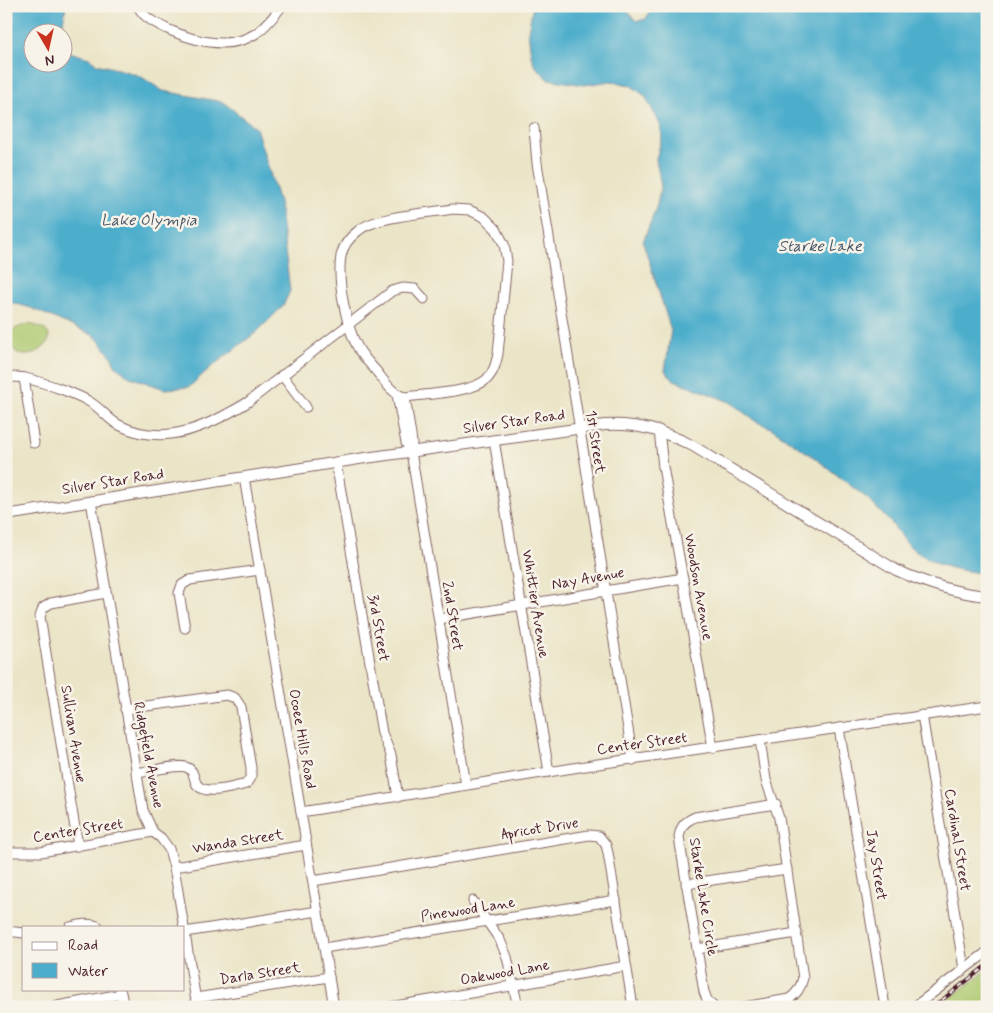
<svg xmlns="http://www.w3.org/2000/svg" width="993" height="1013" font-family="Mynerve,sans-serif">
	<rect width="100%" height="100%" fill="#f7f3e8"/>
	<filter id="ink" filterUnits="userSpaceOnUse"><feTurbulence type="fractalNoise" baseFrequency=".02" numOctaves="2"/><feDisplacementMap in="SourceGraphic" scale="10" xChannelSelector="R" yChannelSelector="G"/><feConvolveMatrix kernelMatrix="1 2 1 2 8 2 1 2 1" color-interpolation-filters="sRGB"/></filter>
	<filter id="wash" filterUnits="userSpaceOnUse"><feTurbulence type="fractalNoise" baseFrequency=".0096" numOctaves="4" result="noise"/><feDisplacementMap in="SourceGraphic" scale="20" xChannelSelector="R" yChannelSelector="G"/><feGaussianBlur stdDeviation="1.12" result="paint"/><feColorMatrix in="noise" values="0 0 0 0 0 0 0 0 0 0 0 0 0 0 0 0 0 1.4 0 .05"/><feComposite in="paint" operator="in"/></filter>
	<g filter="url(#wash)">
		<rect width="100%" height="100%" fill="#ebe5c8"/>
		<g fill="#adc970" stroke="#7c744e">
			<path d="M28,324C72,331 36,361 19,354C16,352 12,348 10,346C10,329 13,329 28,324Z"/>
			<polygon points="987,970 987,1007 938,1007"/>
		</g>
		<g fill="#4daecc" stroke="#4c667c">
			<polygon points="6,6 66,6 61,32 32,32 32,62 62,62 63,42 66,51 89,58 97,64 125,71 140,76 163,91 223,102 256,128 279,202 290,291 283,306 258,331 210,368 189,387 165,389 130,377 115,365 112,357 95,336 31,308 6,301"/>
			<polygon points="533,6 625,6 633,18 638,21 646,19 652,6 987,6 987,574 955,569 938,564 918,553 907,544 892,524 868,499 815,458 771,428 755,421 730,402 674,380 665,371 671,330 643,242 657,205 661,186 656,159 662,137 660,124 645,96 630,85 611,81 584,85 548,79 535,66 531,55 528,31"/>
		</g>
	</g>
	<g filter="url(#ink)">
		<g fill="none" stroke-linecap="round" stroke-linejoin="round">
			<g stroke="#826462" stroke-width="11">
				<g id="minor">
					<path d="M138,6C144,18 154,22 165,28C191,40 228,51 255,34C266,27 274,16 282,6"/>
					<polyline points="534,128 537,163 633,760"/>
					<path d="M453,209L469,210L484,217L496,229L504,244L507,261L498,354C496,363 494,372 487,379C472,393 426,394 405,397C392,394 385,382 377,372C371,365 363,357 358,348C346,327 337,280 341,256C343,246 350,237 358,231C374,216 430,213 453,209Z"/>
					<polyline points="282,375 306,407"/>
					<path d="M6,377C12,377 19,377 25,378C42,382 79,394 93,404C102,410 109,420 119,425C164,448 209,426 248,402L392,291L403,288L415,289L424,299"/>
					<polyline points="24,378 34,443"/>
					<polyline points="397,395 406,443 411,451"/>
					<polyline points="405,397 412,442 411,452 466,785"/>
					<polyline points="659,430 663,467 713,748"/>
					<polyline points="494,440 549,772"/>
					<polyline points="336,462 382,733 391,755 398,797"/>
					<polyline points="244,477 334,1007"/>
					<polyline points="91,501 143,810 153,832 161,838 169,849 174,867 197,1007"/>
					<polyline points="439,619 683,578"/>
					<polyline points="185,628 179,593 182,585 190,580 260,570"/>
					<path d="M125,709L227,695L235,698L241,707L251,768V776L246,784C234,787 203,797 196,783C193,776 194,770 186,767C176,764 148,772 136,773"/>
					<polyline points="922,715 964,969"/>
					<polyline points="839,728 885,1007"/>
					<polyline points="301,812 598,764 987,706"/>
					<polyline points="78,846 40,617 43,608 51,603 106,593"/>
					<polyline points="6,852 41,852 153,832"/>
					<polyline points="174,867 306,845"/>
					<polyline points="313,881 589,835 599,836 606,845 608,853 633,1007"/>
					<polyline points="686,884 787,869"/>
					<polyline points="473,901 500,940 507,957 518,1007"/>
					<path d="M70,927C79,925 90,922 99,927"/>
					<polyline points="6,931 24,933"/>
					<polyline points="185,932 318,911"/>
					<polyline points="324,948 616,900"/>
					<polyline points="697,949 797,933"/>
					<polyline points="120,989 124,1007"/>
					<polyline points="196,998 329,977"/>
					<polyline points="52,1007 121,994"/>
					<polyline points="390,1007 626,966"/>
					<path d="M714,1007L708,1002L704,992L679,837C681,826 684,822 695,817L776,804"/>
					<path d="M744,1007L789,999C797,994 801,987 803,978L779,818L766,780L760,740"/>
					<polyline points="914,1007 987,952"/>
				</g>
			</g>
			<g stroke="#826462" stroke-width="12">
				<path id="major" d="M6,515L365,458L605,425C637,423 664,431 693,446L896,570C925,583 955,593 987,596"/>
			</g>
			<use href="#minor" stroke="#fff" stroke-width="9"/>
			<use href="#major" stroke="#fff" stroke-width="10"/>
			<g stroke="#4a1f2b" stroke-width="4">
				<polyline id="rail" points="933,1007 987,965"/>
			</g>
			<use href="#rail" stroke="#f7f3e8" stroke-width="2" stroke-dasharray="5.5" stroke-linecap="butt"/>
		</g>
	</g>
	<g text-anchor="middle" dominant-baseline="central" stroke-width="5" stroke-linejoin="round" paint-order="stroke">
		<g font-size="15" fill="#4a1f2b" stroke="#f7f3e8">
			<text transform="translate(514 422) rotate(-8)">Silver Star Road</text>
			<text transform="translate(595 442) rotate(81)">1st Street</text>
			<text transform="translate(113 482) rotate(-9)">Silver Star Road</text>
			<text transform="translate(588 579) rotate(-10)">Nay Avenue</text>
			<text transform="translate(698 587) rotate(80)">Woodson Avenue</text>
			<text transform="translate(535 604) rotate(81)">Whittier Avenue</text>
			<text transform="translate(452 616) rotate(81)">2nd Street</text>
			<text transform="translate(378 628) rotate(80)">3rd Street</text>
			<text transform="translate(73 734) rotate(81)">Sullivan Avenue</text>
			<text transform="translate(302 739) rotate(80)">Ocoee Hills Road</text>
			<text transform="translate(642 744) rotate(-8)">Center Street</text>
			<text transform="translate(148 755) rotate(79)">Ridgefield Avenue</text>
			<text transform="translate(540 829) rotate(-9)">Apricot Drive</text>
			<text transform="translate(78 831) rotate(-9)">Center Street</text>
			<text transform="translate(957 840) rotate(81)">Cardinal Street</text>
			<text transform="translate(238 842) rotate(-9)">Wanda Street</text>
			<text transform="translate(876 865) rotate(81)">Jay Street</text>
			<text transform="translate(703 897) rotate(81)">Starke Lake Circle</text>
			<text transform="translate(468 910) rotate(-9)">Pinewood Lane</text>
			<text transform="translate(505 973) rotate(-10)">Oakwood Lane</text>
			<text transform="translate(260 974) rotate(-9)">Darla Street</text>
		</g>
		<g font-size="16" font-style="italic" fill="#4b586b" stroke="#f7f3e8">
			<text x="149" y="220">Lake Olympia</text>
			<text x="820" y="246">Starke Lake</text>
		</g>
	</g>
	<rect width="993" height="1013" fill="none" stroke="#f7f3e8" stroke-width="25"/>
	<rect x="22" y="926" width="162" height="65" fill="#f7f3e8" stroke="#b29e9c"/>
	<rect x="32" y="942" width="25" height="8" fill="#ffffff" stroke="#b29e9c"/>
	<text x="68" y="950" font-size="15" fill="#4a1f2b">Road</text>
	<rect x="32" y="963" width="25" height="15" fill="#4daecc" stroke="#b29e9c"/>
	<text x="68" y="976" font-size="15" fill="#4a1f2b">Water</text>
	<g transform="translate(48 48) rotate(171)"><circle r="24" fill="#f7f3e8" stroke="#b29e9c"/>
	<path d="M0-4L9 19L0 12L-9 19Z" fill="#c8321e"/>
	<text y="-8" font-size="14" font-weight="bold" text-anchor="middle" fill="#4a1f2b">N</text>
	</g>
</svg>
